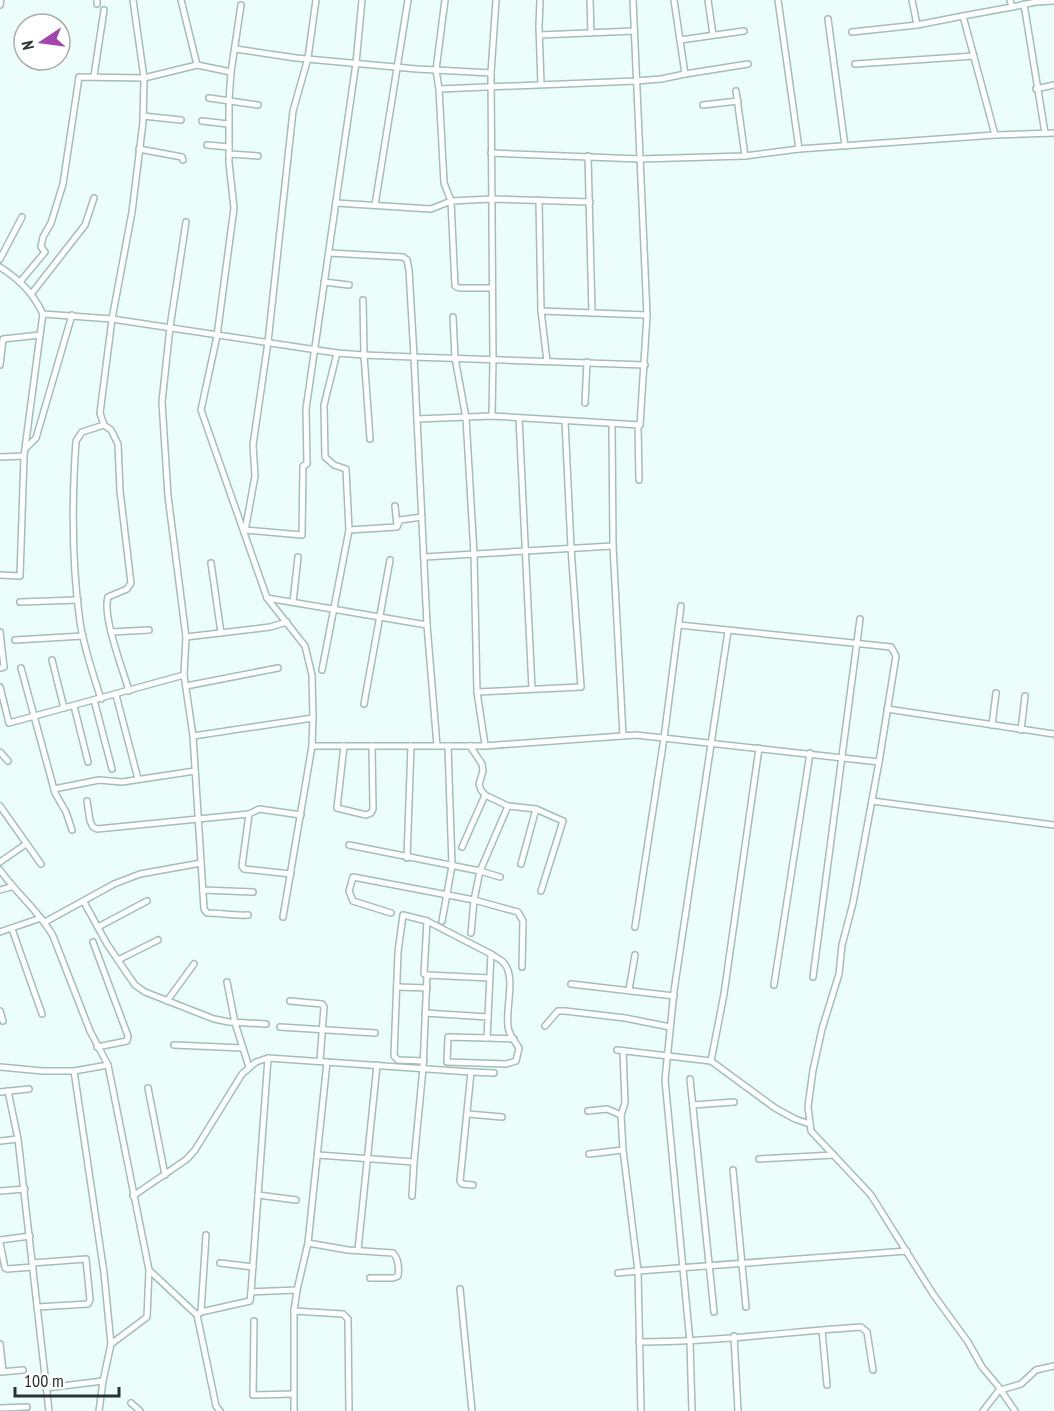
<svg xmlns="http://www.w3.org/2000/svg" width="1054" height="1411" font-family="'PT Sans Narrow',sans-serif">
	<rect width="100%" height="100%" fill="#ecfefa"/>
	<g fill="none" stroke-linecap="round" stroke-linejoin="round">
		<g stroke="#a2beb9" stroke-width="8">
			<g id="street">
				<polyline points="97,0 97,4"/>
				<polyline points="181,0 197,65"/>
				<polyline points="540,0 539,26 541,84"/>
				<polyline points="590,0 591,33"/>
				<polyline points="708,0 713,35"/>
				<polyline points="778,0 799,149"/>
				<polyline points="912,0 917,25"/>
				<polyline points="1024,4 1045,133"/>
				<polyline points="0,5 1,0"/>
				<polyline points="241,5 231,72 229,100 229,163 234,208 217,336 201,410 267,598 305,646 312,675 313,718 312,746 283,917"/>
				<polyline points="1012,7 1036,2 1054,1"/>
				<polyline points="828,19 845,146"/>
				<polyline points="852,32 917,25 963,16"/>
				<polyline points="540,35 634,31"/>
				<polyline points="680,40 744,31"/>
				<polyline points="236,49 296,58 417,69 491,73"/>
				<polyline points="855,64 974,56"/>
				<polyline points="685,74 748,64"/>
				<polyline points="94,76 104,10"/>
				<polyline points="439,89 436,70 445,0"/>
				<polyline points="1036,89 1054,85"/>
				<polyline points="736,91 745,156"/>
				<polyline points="209,98 258,105"/>
				<polyline points="703,105 738,101"/>
				<polyline points="143,116 181,120"/>
				<polyline points="202,121 228,124"/>
				<polyline points="995,135 1054,133"/>
				<polyline points="207,145 229,147"/>
				<polyline points="139,149 182,157 183,160"/>
				<polyline points="491,153 639,159 745,156 799,149 995,135 963,16 1012,7 1010,0"/>
				<polyline points="229,154 258,156"/>
				<polyline points="588,156 592,313"/>
				<polyline points="539,200 541,311 547,361"/>
				<polyline points="336,203 431,209 451,201 444,183 439,89 636,81 661,79 685,74 674,0"/>
				<polyline points="375,205 408,0"/>
				<path d="M186,222L170,327L162,402L168,496L186,637L184,675L193,736L204,909L207,913C221,913 233,916 248,915"/>
				<polyline points="329,253 403,257 407,260 409,270 414,357 645,365"/>
				<polyline points="0,259 22,217"/>
				<path d="M0,267C20,280 33,293 43,314L112,319L337,353L324,405L325,457L334,465L346,469L349,530L322,670"/>
				<polyline points="20,282 45,252 41,247 43,237 51,223 63,184 79,77 144,78 197,65 231,72"/>
				<polyline points="324,282 349,285"/>
				<polyline points="492,288 459,288 455,286 451,201 491,199 590,202"/>
				<polyline points="32,293 85,225 94,198"/>
				<polyline points="541,311 647,315"/>
				<polyline points="453,317 455,358 466,418 474,554 477,692 485,745"/>
				<polyline points="337,353 364,355 363,300"/>
				<polyline points="0,365 3,339 40,335 43,314"/>
				<polyline points="585,403 587,362"/>
				<polyline points="492,416 493,359 491,73 496,0"/>
				<polyline points="519,418 532,689"/>
				<polyline points="417,419 492,416 640,425 647,315 633,0"/>
				<polyline points="638,425 639,480"/>
				<polyline points="370,439 364,355 414,357 427,625 437,746"/>
				<polyline points="26,448 36,438 72,315"/>
				<polyline points="0,457 24,456"/>
				<polyline points="395,506 397,525"/>
				<polyline points="245,530 302,535 303,466 307,464 306,409 356,63 362,0"/>
				<polyline points="349,530 397,527 400,520 422,517"/>
				<polyline points="245,531 255,476 253,445 268,342 293,111 308,58 316,0"/>
				<polyline points="613,546 623,736"/>
				<polyline points="424,557 613,546 612,424"/>
				<polyline points="211,563 221,633"/>
				<polyline points="0,575 20,576 24,456 40,335"/>
				<polyline points="267,598 427,625"/>
				<polyline points="20,602 78,600"/>
				<polyline points="293,602 298,557"/>
				<polyline points="679,625 891,647 896,656 879,762"/>
				<polyline points="0,632 4,667 0,668"/>
				<polyline points="111,632 149,630"/>
				<polyline points="186,637 270,627 287,622"/>
				<polyline points="15,640 83,636"/>
				<polyline points="52,660 64,708"/>
				<polyline points="21,668 55,793 66,812 72,830"/>
				<polyline points="186,686 278,668"/>
				<polyline points="0,687 9,723 184,675"/>
				<path d="M129,691C123,670 102,616 108,597L127,589L131,583L120,491L118,444L111,430L104,425L100,413L112,319L132,212L143,122L144,78L133,0"/>
				<polyline points="477,692 581,687 571,548 565,421"/>
				<polyline points="116,695 138,779"/>
				<path d="M101,699C93,674 84,648 80,622C72,565 72,498 76,441L82,432L104,425"/>
				<polyline points="94,700 112,769"/>
				<polyline points="364,704 390,560"/>
				<polyline points="74,706 88,762"/>
				<polyline points="887,709 1054,734"/>
				<polyline points="992,725 996,693"/>
				<polyline points="1021,730 1025,696"/>
				<polyline points="193,736 313,718"/>
				<polyline points="312,746 484,746 636,735 879,762 853,903 842,945 839,974 822,1029 813,1070 808,1107 811,1131 871,1195 933,1294 968,1342 982,1367 998,1386 1015,1411"/>
				<polyline points="344,746 337,808 366,815 371,813 373,809 372,746"/>
				<polyline points="470,746 482,764 483,771 479,784 481,790 485,795 508,806 536,809 563,821 541,891"/>
				<polyline points="0,752 8,761"/>
				<polyline points="54,789 99,780 122,782 195,771"/>
				<polyline points="87,801 90,821 93,827 97,829 249,814"/>
				<polyline points="872,801 1054,825"/>
				<polyline points="0,806 41,864"/>
				<polyline points="349,845 480,871 500,877"/>
				<polyline points="462,847 485,795"/>
				<polyline points="407,858 411,746"/>
				<polyline points="0,862 26,844"/>
				<polyline points="521,864 536,809"/>
				<path d="M0,870C16,893 39,911 53,936L90,1031L108,1065L149,1270L197,1315L216,1406L220,1411"/>
				<polyline points="291,874 244,869 242,866 249,814 259,809 301,815"/>
				<polyline points="0,890 11,887"/>
				<polyline points="203,890 253,892"/>
				<polyline points="84,902 107,944 126,972 135,985 145,992 214,1019 229,1022 266,1024"/>
				<polyline points="391,913 353,901 349,891 353,877 474,900 518,912 523,921 522,967"/>
				<polyline points="442,921 452,866 448,746"/>
				<polyline points="45,922 114,884 140,874 201,863"/>
				<polyline points="98,927 147,901"/>
				<polyline points="635,927 664,738 681,606"/>
				<polyline points="12,929 42,1014"/>
				<polyline points="0,932 41,918"/>
				<polyline points="471,933 474,900 480,871 508,806"/>
				<polyline points="93,942 128,1036 127,1041 97,1047"/>
				<polyline points="118,960 158,940"/>
				<polyline points="427,975 490,978"/>
				<polyline points="813,977 860,619"/>
				<polyline points="227,982 235,1023 249,1067"/>
				<polyline points="571,984 674,996"/>
				<polyline points="774,985 810,753"/>
				<polyline points="398,987 427,988"/>
				<polyline points="629,990 635,955"/>
				<polyline points="167,1001 194,964"/>
				<polyline points="290,1001 322,1004 324,1007 320,1061"/>
				<polyline points="0,1011 3,1021"/>
				<polyline points="425,1013 488,1017 487,1038 514,1039"/>
				<polyline points="545,1026 558,1011 565,1011 625,1018 670,1027"/>
				<polyline points="280,1027 375,1033"/>
				<path d="M487,1038L448,1037L447,1062L506,1064L516,1061L519,1048C516,1043 511,1037 509,1031C503,1013 518,977 503,962C500,959 495,957 491,954"/>
				<polyline points="174,1045 243,1048"/>
				<polyline points="617,1050 711,1061 775,1108 795,1119 810,1124"/>
				<polyline points="424,1061 398,1060 394,1056 398,952 403,915 427,921 491,954 488,1017"/>
				<polyline points="711,1061 724,994 759,748"/>
				<polyline points="0,1067 43,1071 74,1071 108,1065"/>
				<polyline points="74,1071 104,1273 111,1344 103,1381 99,1411"/>
				<polyline points="471,1072 494,1073"/>
				<polyline points="690,1079 714,1312"/>
				<polyline points="148,1088 165,1175"/>
				<polyline points="8,1091 18,1139 49,1411"/>
				<polyline points="0,1092 29,1089"/>
				<polyline points="693,1105 734,1102"/>
				<polyline points="588,1111 607,1109 621,1115 623,1150 638,1271 618,1273"/>
				<polyline points="468,1114 502,1117"/>
				<polyline points="621,1115 625,1103 623,1051"/>
				<polyline points="0,1141 18,1139"/>
				<polyline points="589,1154 623,1150"/>
				<polyline points="318,1155 414,1162 423,1068 427,975 424,974 427,921"/>
				<polyline points="759,1159 834,1155"/>
				<polyline points="733,1170 746,1307"/>
				<polyline points="0,1191 25,1189"/>
				<polyline points="258,1195 296,1200"/>
				<polyline points="133,1196 187,1159 195,1150 242,1074 256,1062 268,1058 471,1072 460,1181 462,1184 473,1185"/>
				<polyline points="412,1196 414,1162"/>
				<polyline points="0,1240 30,1236"/>
				<polyline points="0,1243 5,1268 7,1269 33,1267"/>
				<path d="M308,1243L348,1250L393,1253C399,1259 399,1268 398,1276L393,1278H370"/>
				<polyline points="358,1250 377,1065"/>
				<polyline points="32,1263 86,1259 90,1300 88,1304 37,1307"/>
				<polyline points="220,1263 253,1267"/>
				<polyline points="460,1289 472,1411"/>
				<polyline points="251,1292 268,1058"/>
				<polyline points="294,1311 343,1314 348,1319 349,1411"/>
				<polyline points="201,1312 206,1235"/>
				<polyline points="197,1315 201,1312 250,1301 251,1292 297,1290"/>
				<polyline points="254,1321 253,1395 293,1394"/>
				<polyline points="822,1330 827,1385"/>
				<polyline points="734,1336 738,1411"/>
				<path d="M639,1342C713,1342 787,1332 861,1327L867,1332L873,1370"/>
				<polyline points="0,1344 3,1371"/>
				<polyline points="111,1344 147,1317 149,1270"/>
				<polyline points="1,1372 23,1370"/>
				<polyline points="46,1388 103,1381"/>
				<polyline points="1001,1390 1021,1384 1036,1370 1054,1366"/>
				<polyline points="131,1403 140,1411"/>
				<polyline points="0,1408 27,1407"/>
				<polyline points="294,1411 294,1311 297,1290 308,1243 327,1062"/>
				<polyline points="641,1411 638,1271 907,1251"/>
				<polyline points="692,1411 690,1342 665,1080 674,991 728,631"/>
				<polyline points="983,1411 1000,1389"/>
			</g>
		</g>
		<use href="#street" stroke="#fff" stroke-width="5"/>
	</g>
	<g transform="translate(42 42) rotate(257)"><circle r="28" fill="#ffffff" stroke="#a9aead" stroke-width="1.5"/>
	<path d="M0-4.5L10 22L0 15L-10 22Z" fill="#a445ad"/>
	<text y="-9" font-size="16" font-weight="bold" text-anchor="middle" fill="#293432">N</text>
	</g>
	<path d="M15 1387v9h104v-9" fill="none" stroke="#293432" stroke-width="3"/>
	<text x="24" y="1387" font-size="18" fill="#293432" stroke="#ffffff" stroke-width="4.5" paint-order="stroke">100 m</text>
</svg>
